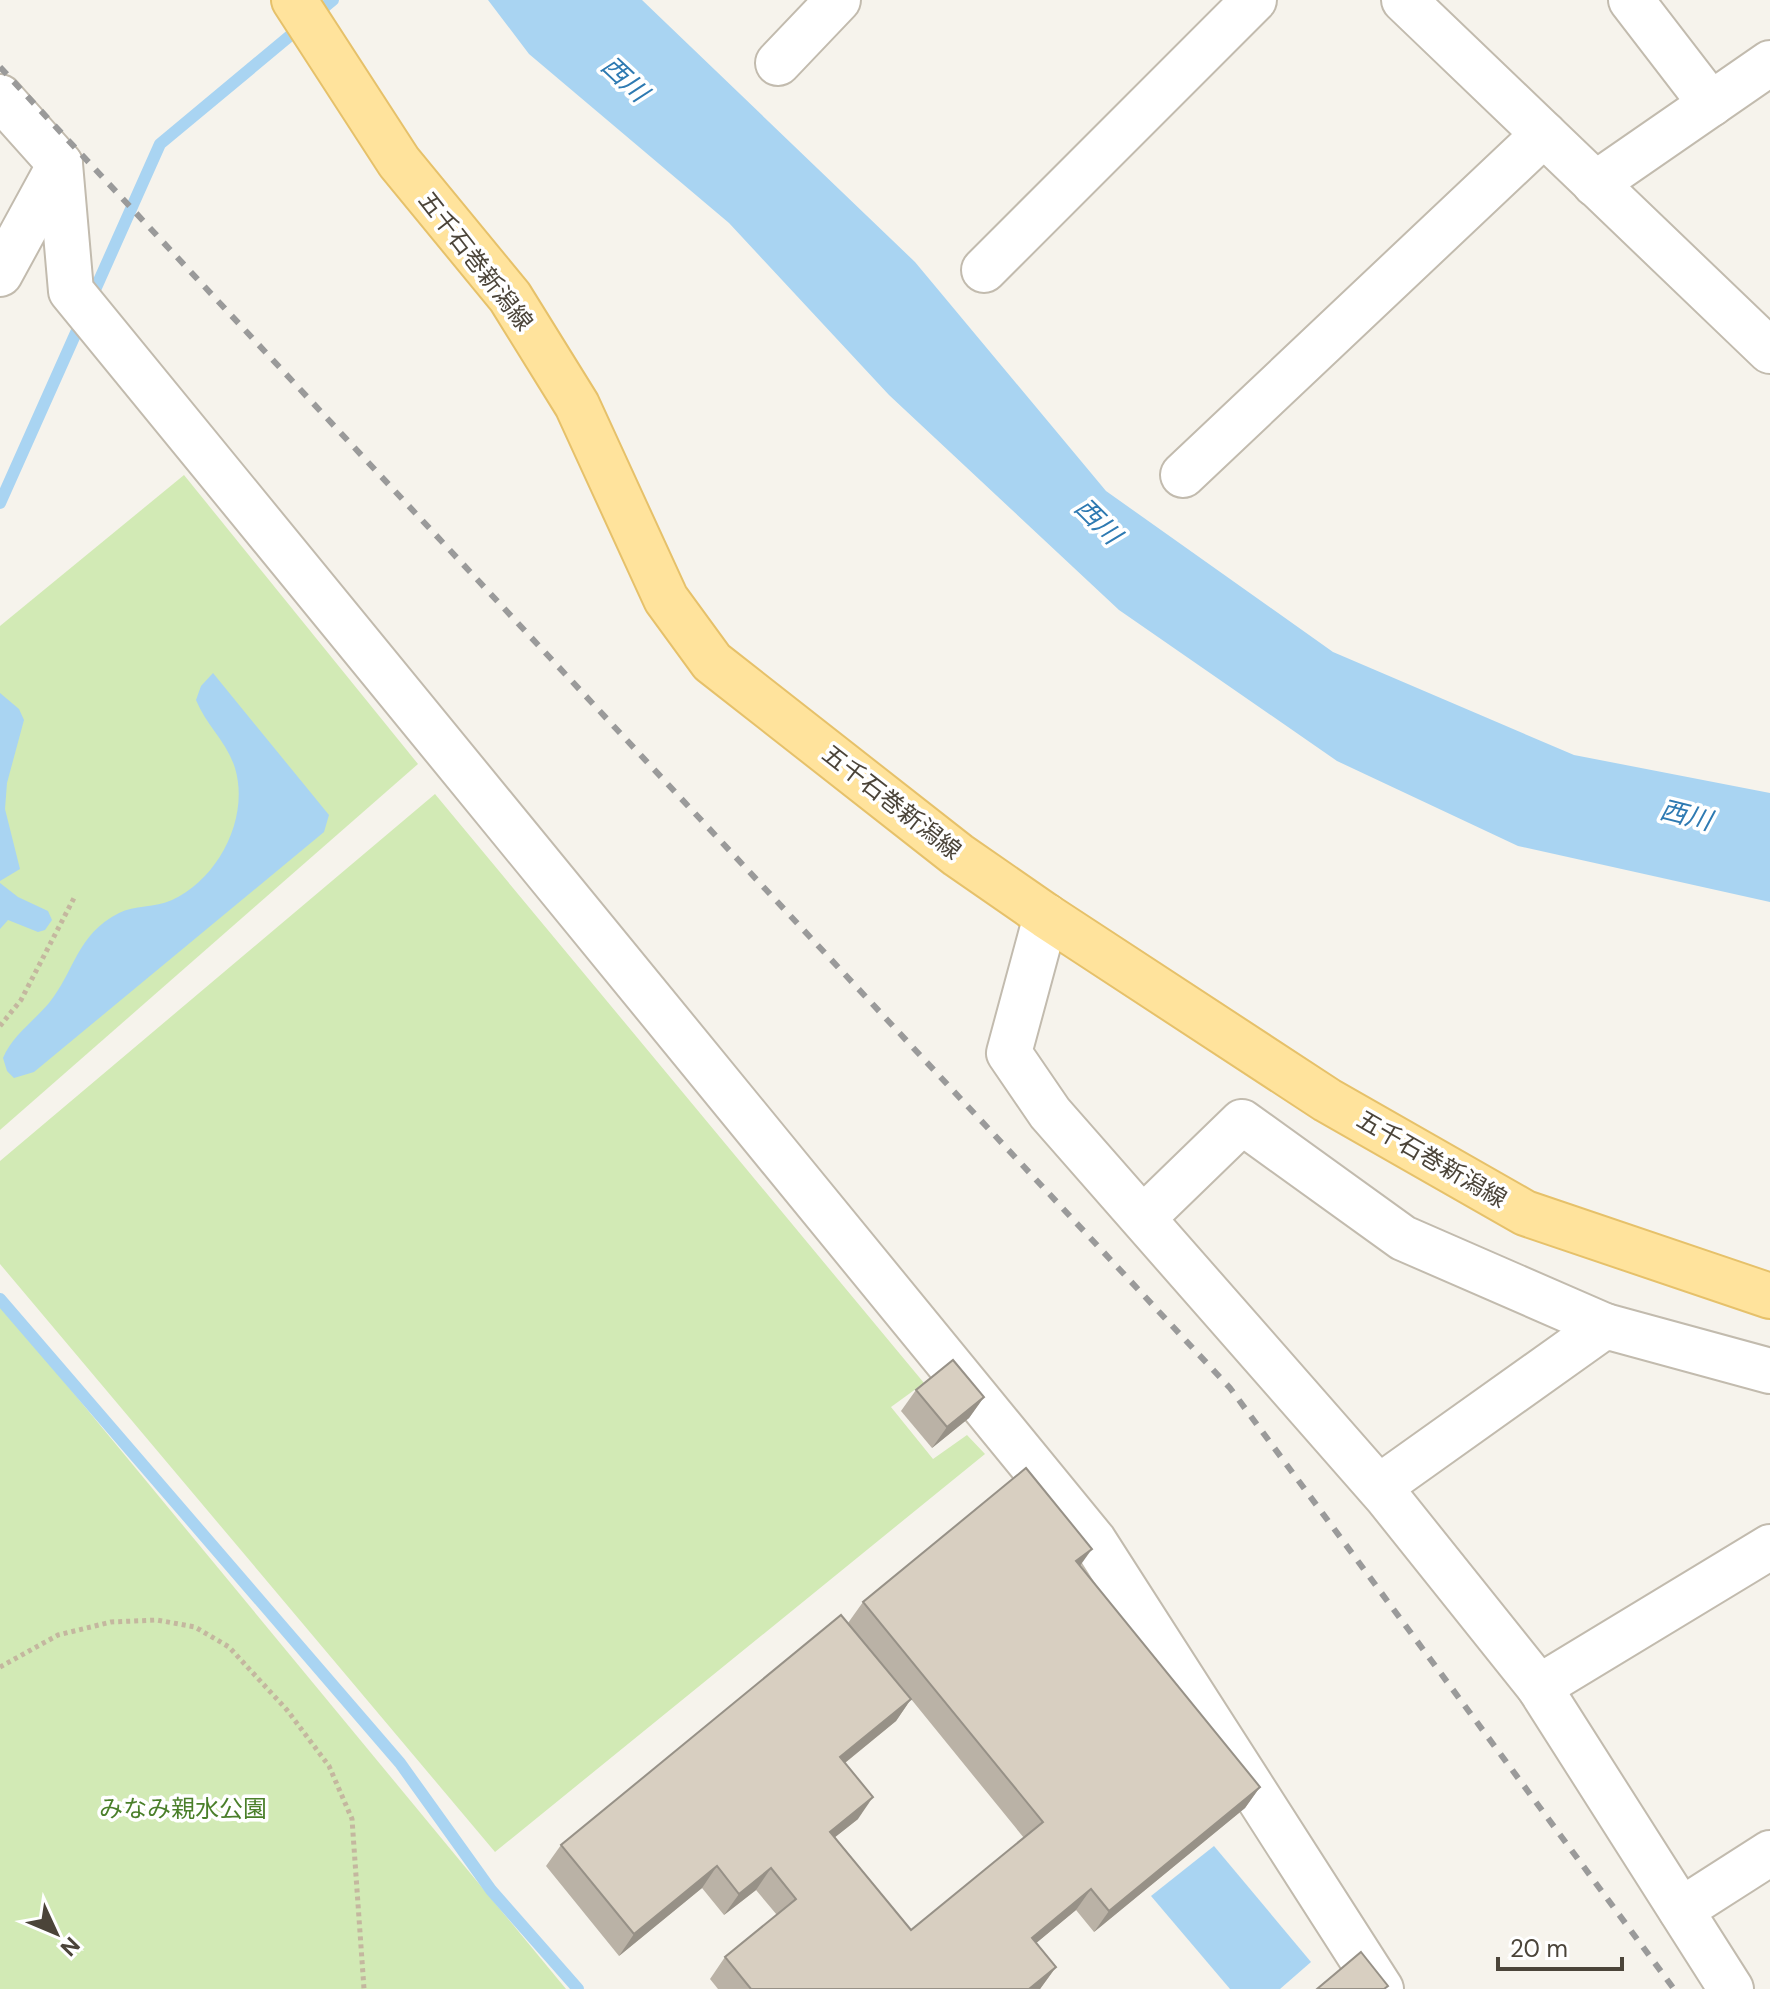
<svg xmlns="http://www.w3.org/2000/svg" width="1770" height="1989" font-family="'DM Sans','Noto Sans JP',sans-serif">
	<rect width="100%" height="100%" fill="#f6f3ec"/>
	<g fill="#d2eab5">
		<polygon points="184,475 418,764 0,1130 0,626"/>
		<polygon points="435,794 924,1383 891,1407 933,1459 967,1435 985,1454 495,1852 0,1264 0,1161"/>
		<polygon points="0,1304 566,1989 0,1989"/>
	</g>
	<g fill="#a9d4f2">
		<polygon points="488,0 642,0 915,262 1106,491 1333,652 1574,755 1770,793 1770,902 1518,846 1337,761 1119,610 889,395 729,223 529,54"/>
		<path d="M213,673L329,815L324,832L34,1072L14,1078L7,1071L3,1058C12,1036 34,1021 49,1003C75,971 76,935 119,913C134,905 155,908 172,900C218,879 250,818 235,768C227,742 206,725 196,700L201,686Z"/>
		<polygon points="0,693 19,709 24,720 7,783 5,809 20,869 0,881"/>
		<polygon points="0,883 18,897 48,911 52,920 45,930 38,932 8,920 0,929"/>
		<polygon points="1214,1846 1311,1962 1280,1989 1230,1989 1151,1896"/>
	</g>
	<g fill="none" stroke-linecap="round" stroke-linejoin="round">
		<g stroke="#a9d4f2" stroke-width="12">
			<polyline points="90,301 160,144 333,0"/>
			<polyline points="0,503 83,317"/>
			<polyline points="0,1299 400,1763 491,1890 578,1989"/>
		</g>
		<g stroke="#c2bbae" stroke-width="48">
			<g id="minor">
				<polyline points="1404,0 1770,351"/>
				<polyline points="1631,0 1711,104"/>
				<polyline points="778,63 838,0"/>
				<polyline points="0,97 60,164 71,291 1094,1541 1381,1989"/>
				<polyline points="1595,184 1770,63"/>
				<polyline points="984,270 1254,0"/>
				<polyline points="0,274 60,164"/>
				<polyline points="1183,475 1544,134"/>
				<polyline points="1046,916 1009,1053 1050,1113 1387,1497 1539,1687 1731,1989"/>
				<polyline points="1143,1218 1242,1122 1403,1238 1605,1326"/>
				<polyline points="1379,1487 1605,1326 1770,1371"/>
				<polyline points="1539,1687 1770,1547"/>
				<polyline points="1681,1910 1770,1853"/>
			</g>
		</g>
		<g stroke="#e6c16a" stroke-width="48">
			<polyline id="major" points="294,0 399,162 510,297 577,405 666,599 712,662 958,855 1046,916 1327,1100 1525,1213 1770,1296"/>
		</g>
		<g stroke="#c4b79f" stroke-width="5" stroke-dasharray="4 4" stroke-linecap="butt">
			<polyline points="0,1026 21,1000 74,898"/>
			<polyline points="0,1667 58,1635 111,1622 157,1620 195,1627 229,1647 287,1710 329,1766 352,1819 364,1989"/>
		</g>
		<use href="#minor" stroke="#fff" stroke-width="44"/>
		<use href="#major" stroke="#ffe39c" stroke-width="44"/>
		<polyline stroke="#9a9a9a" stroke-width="6" stroke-dasharray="10 10" stroke-linecap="butt" points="0,67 1230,1388 1674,1989"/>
	</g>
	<g fill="#bab2a6" fill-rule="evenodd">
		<polygon points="916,1390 984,1397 969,1418 932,1448 901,1411"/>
		<path d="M1080,1566L1260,1787L1245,1808L1094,1932L1076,1910L1036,1943L1056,1967L1040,1989H718L710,1979L725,1957L777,1915L756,1890L724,1915L702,1888L619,1956L546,1866L561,1845L848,1623L863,1602ZM911,1699L1024,1838L911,1930L835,1837L858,1819L845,1763L896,1721Z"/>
	</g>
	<g fill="#979187">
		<polygon points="984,1397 969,1418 932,1448 947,1427"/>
		<polygon points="1092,1549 1077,1570 1076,1561"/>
		<polygon points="911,1699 896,1721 825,1779 840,1757"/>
		<polygon points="1260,1787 1245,1808 1094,1932 1109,1911"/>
		<polygon points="873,1797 858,1819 815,1853 830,1832"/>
		<polygon points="717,1866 702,1888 619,1956 634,1934"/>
		<polygon points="771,1868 756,1890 724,1915 739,1894"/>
		<polygon points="1091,1889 1076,1910 1017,1959 1032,1938"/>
		<polygon points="1056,1967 1040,1989 1029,1989"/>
	</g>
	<g fill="#d8cfc1" stroke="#979187" stroke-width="2">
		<polygon points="953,1360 984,1397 947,1427 916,1390"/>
		<polygon points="1026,1468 1092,1549 1076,1561 1260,1787 1109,1911 1091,1889 1032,1938 1056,1967 1029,1989 751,1989 725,1957 796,1899 771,1868 739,1894 717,1866 634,1934 561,1845 841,1615 911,1699 840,1757 873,1797 830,1832 911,1930 1043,1822 863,1602"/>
		<polygon points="1361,1952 1388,1986 1384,1989 1317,1989"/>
	</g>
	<g text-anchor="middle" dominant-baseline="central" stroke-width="7" stroke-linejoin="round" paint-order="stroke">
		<g font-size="24" fill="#4b4439" stroke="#fff">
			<text transform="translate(476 261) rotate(52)">五千石巻新潟線</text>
			<text transform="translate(892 802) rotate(38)">五千石巻新潟線</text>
			<text transform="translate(1432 1159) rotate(30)">五千石巻新潟線</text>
		</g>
		<g font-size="24" fill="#4a7f2a" stroke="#fff">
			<text x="183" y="1808">みなみ親水公園</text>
		</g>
		<g font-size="26" font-style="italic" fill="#2e7ab2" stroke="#fff">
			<text transform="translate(625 79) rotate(43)">西川</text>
			<text transform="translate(1098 521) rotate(45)">西川</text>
			<text transform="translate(1686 815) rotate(14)">西川</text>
		</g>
	</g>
	<g transform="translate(56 1933) rotate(134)" stroke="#ffffff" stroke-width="6" paint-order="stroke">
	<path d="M0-6L14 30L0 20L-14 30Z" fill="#4b4439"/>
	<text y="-12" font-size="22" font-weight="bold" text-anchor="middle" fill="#4b4439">N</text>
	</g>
	<path d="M1498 1957v12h124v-12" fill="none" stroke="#4b4439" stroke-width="4"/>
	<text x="1510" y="1957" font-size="24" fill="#4b4439" stroke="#ffffff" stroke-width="6" paint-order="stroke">20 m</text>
</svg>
